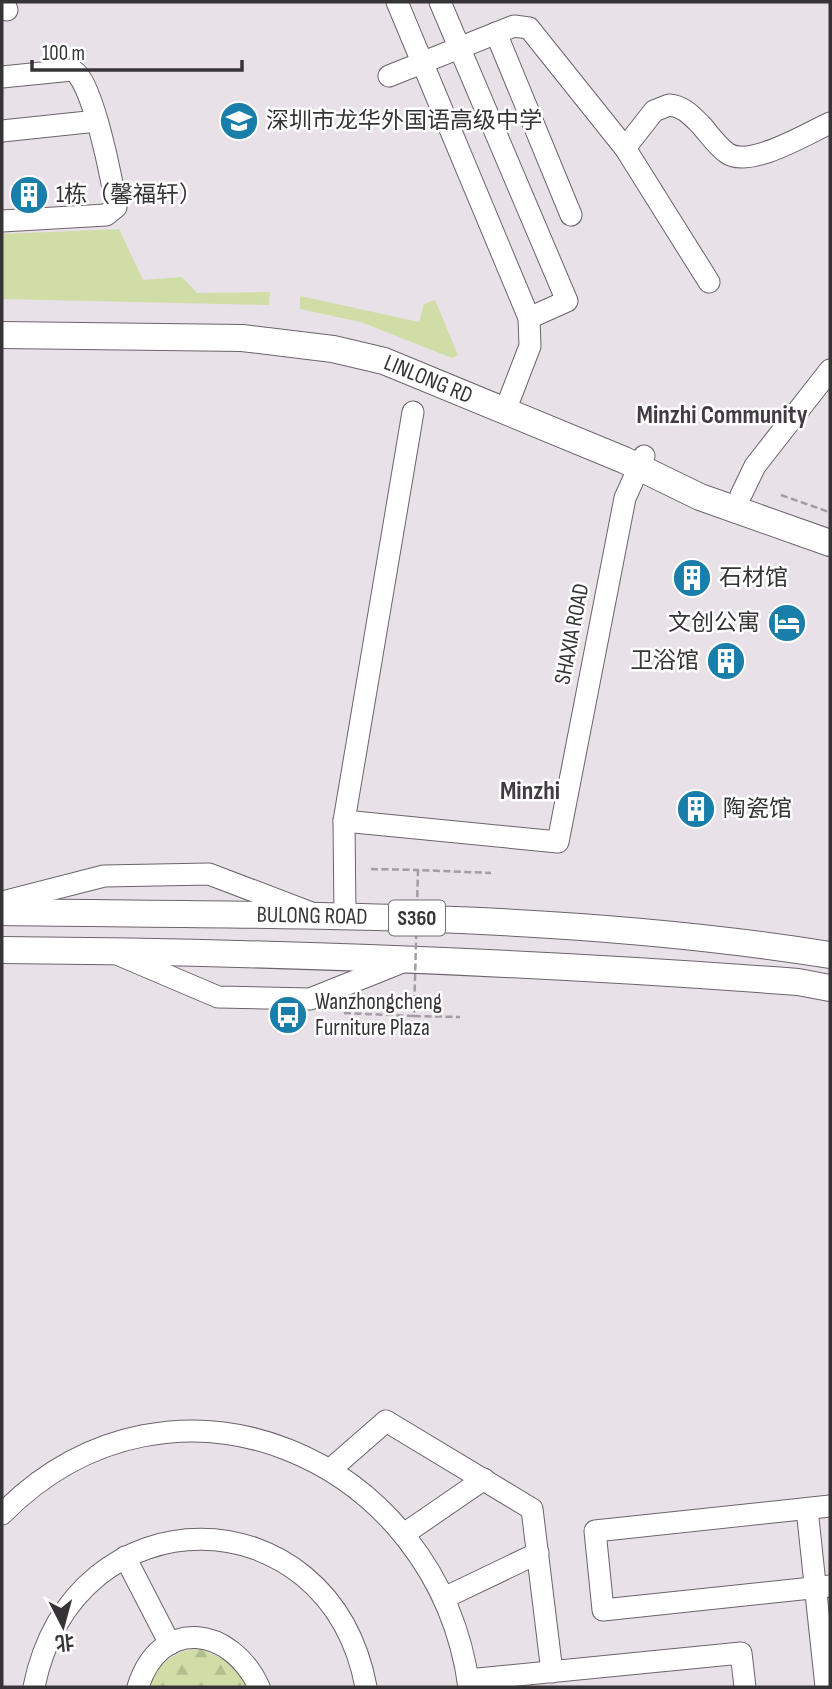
<svg xmlns="http://www.w3.org/2000/svg" width="832" height="1689" font-family="'Sofia Sans Condensed','Noto Sans SC',sans-serif">
	<defs>
		<pattern id="forest-firs" width="22" height="20" patternUnits="userSpaceOnUse" patternTransform="scale(1.75)"><rect width="22" height="20" fill="#d0dda6"/><path d="M5 1l3.5 6h-7zM16 11l3.5 6h-7z" fill="#b3be90"/></pattern>
	</defs>
	<rect width="100%" height="100%" fill="#e8e1e8"/>
	<g fill="#d0dda6">
		<polygon points="119,229 143,280 182,277 197,293 270,292 269,305 2,299 2,234"/>
		<polygon points="300,296 419,322 424,304 435,300 458,355 452,358 361,322 300,309"/>
	</g>
	<path fill="url(#forest-firs)" d="M201,1649L232,1663L247,1687H149C159,1663 174,1649 201,1649Z"/>
	<g fill="none" stroke-linecap="round" stroke-linejoin="round">
		<g stroke="#6b646b" stroke-width="23">
			<g id="minor">
				<polyline points="4,2 7,10"/>
				<polyline points="397,2 529,318 530,346 510,398"/>
				<polyline points="440,2 567,301 529,318"/>
				<polyline points="496,33 571,215"/>
				<polyline points="389,76 514,26 529,28 625,148 709,282"/>
				<path d="M2,77L72,70C92,77 113,183 116,207L106,215L2,221"/>
				<polyline points="2,131 97,121"/>
				<path d="M625,148L654,111L669,105C683,106 691,115 701,125C709,134 717,146 727,153C749,169 808,133 830,123"/>
				<polyline points="741,495 755,466 830,370"/>
				<polyline points="344,821 558,842 625,498 644,456"/>
				<polyline points="2,902 104,876 209,874 309,912"/>
				<polyline points="345,916 344,821 413,412"/>
				<polyline points="117,954 218,997 310,999 405,961"/>
				<polyline points="331,1469 386,1421 532,1509 552,1672"/>
				<polyline points="830,1506 595,1531 603,1610 830,1586"/>
				<polyline points="807,1509 826,1687"/>
				<path d="M2,1514C173,1341 438,1458 469,1687"/>
				<polyline points="404,1534 484,1479"/>
				<polyline points="125,1557 170,1644"/>
				<polyline points="444,1598 538,1553"/>
				<polyline points="468,1680 741,1653 745,1687"/>
				<path d="M34,1687C74,1489 329,1491 366,1687"/>
				<path d="M138,1687C160,1616 231,1626 259,1687"/>
			</g>
		</g>
		<g stroke="#6b646b" stroke-width="28">
			<g id="major">
				<path id="s1" d="M2,335L242,338L333,349L384,361L624,460L700,497L830,543"/>
				<path id="s2" d="M2,912C279,916 556,911 830,955"/>
				<path d="M2,950C268,952 533,962 798,982L830,988"/>
			</g>
		</g>
		<g stroke="#a29da2" stroke-width="2.5" stroke-dasharray="7 3.5" stroke-linecap="butt">
			<polyline points="781,495 829,512"/>
			<polyline points="371,869 418,870"/>
			<polyline points="414,1016 460,1017"/>
		</g>
		<use href="#minor" stroke="#fff" stroke-width="21"/>
		<use href="#major" stroke="#fff" stroke-width="26"/>
		<polyline stroke="#a29da2" stroke-width="2.5" stroke-dasharray="7 3.5" stroke-linecap="butt" points="344,1013 414,1016 418,870 491,873"/>
	</g>
	<defs>
		<g id="school-disc" transform="scale(2.0125)"><circle r="9.5" fill="#197ea9" stroke="#fff"/><path d="M0-5L7-2L0 1L-7-2ZM-4 1L0 2.5L4 1V4Q0 6-4 4Z" fill="#fff"/></g>
		<g id="building-disc" transform="scale(2.0125)"><circle r="9.5" fill="#197ea9" stroke="#fff"/><path d="M-4-6H4V6H1V3H-1V6H-4ZM-2.5-4.3h1.7v1.8h-1.7ZM.8-4.3h1.7v1.8H.8ZM-2.5-1h1.7V.8h-1.7ZM.8-1h1.7V.8H.8Z" fill="#fff"/></g>
		<g id="hotel-disc" transform="scale(2.0125)"><circle r="9.5" fill="#197ea9" stroke="#fff"/><path d="M-6-4.5h1.5V1H6V5H4.5V3h-9V5H-6ZM-4 0a1.8 1.8 0 1 1 3.6 0ZM.5 0V-2.5h3Q6-2.5 6 0Z" fill="#fff"/></g>
		<g id="bus-disc" transform="scale(2.0125)"><circle r="9.5" fill="#197ea9" stroke="#fff"/><path d="M-5-6H5V4H4V6H2V4H-2V6H-4V4H-5ZM-3.5-4V0h7V-4ZM-3.5 1.2v1.5H-2V1.2ZM2 1.2v1.5H3.5V1.2Z" fill="#fff"/></g>
	</defs>
	<g fill-rule="evenodd">
		<use href="#school-disc" x="239" y="121"/>
		<use href="#building-disc" x="29" y="195"/>
		<use href="#building-disc" x="692" y="578"/>
		<use href="#hotel-disc" x="787" y="623"/>
		<use href="#building-disc" x="726" y="661"/>
		<use href="#building-disc" x="696" y="809"/>
		<use href="#bus-disc" x="288" y="1015"/>
	</g>
	<g text-anchor="middle" dominant-baseline="central" stroke-width="5" stroke-linejoin="round" paint-order="stroke">
		<rect fill="#fff" stroke="#737173" stroke-width="2" x="389" y="900.5" width="56" height="35" rx="5"/>
		<g font-size="21" font-weight="bold" fill="#373437">
			<text x="417" y="918">S360</text>
		</g>
		<g font-size="23" fill="#373437" stroke="#fff" text-anchor="start">
			<text x="266" y="121">深圳市龙华外国语高级中学</text>
			<text x="56" y="195">1栋（馨福轩）</text>
			<text x="719" y="578">石材馆</text>
			<text x="760" y="623" text-anchor="end">文创公寓</text>
			<text x="699" y="661" text-anchor="end">卫浴馆</text>
			<text x="723" y="809">陶瓷馆</text>
			<text x="315" y="1002">Wanzhongcheng<tspan x="315" dy="26">Furniture Plaza</tspan></text>
		</g>
		<g font-size="23" fill="#373437" stroke="#fff">
			<text stroke="none"><textPath href="#s1" startOffset="432">LINLONG RD</textPath></text>
			<text transform="translate(572 634) rotate(-79)">SHAXIA ROAD</text>
			<text stroke="none"><textPath href="#s2" startOffset="310">BULONG ROAD</textPath></text>
		</g>
		<g font-size="26" font-weight="bold" fill="#423c42" stroke="#fff">
			<text x="722" y="415">Minzhi Community</text>
			<text x="530" y="791">Minzhi</text>
		</g>
	</g>
	<rect width="832" height="1689" fill="none" stroke="#373437" stroke-width="7"/>
	<g transform="translate(63 1626) rotate(174)" stroke="#ffffff" stroke-width="5" paint-order="stroke">
	<path d="M0-5L12 26L0 18L-12 26Z" fill="#373437"/>
	<text y="-10" font-size="19" font-weight="bold" text-anchor="middle" fill="#373437">北</text>
	</g>
	<path d="M32 60v10h210v-10" fill="none" stroke="#373437" stroke-width="3.5"/>
	<text x="42" y="60" font-size="21" fill="#373437" stroke="#ffffff" stroke-width="5" paint-order="stroke">100 m</text>
</svg>
